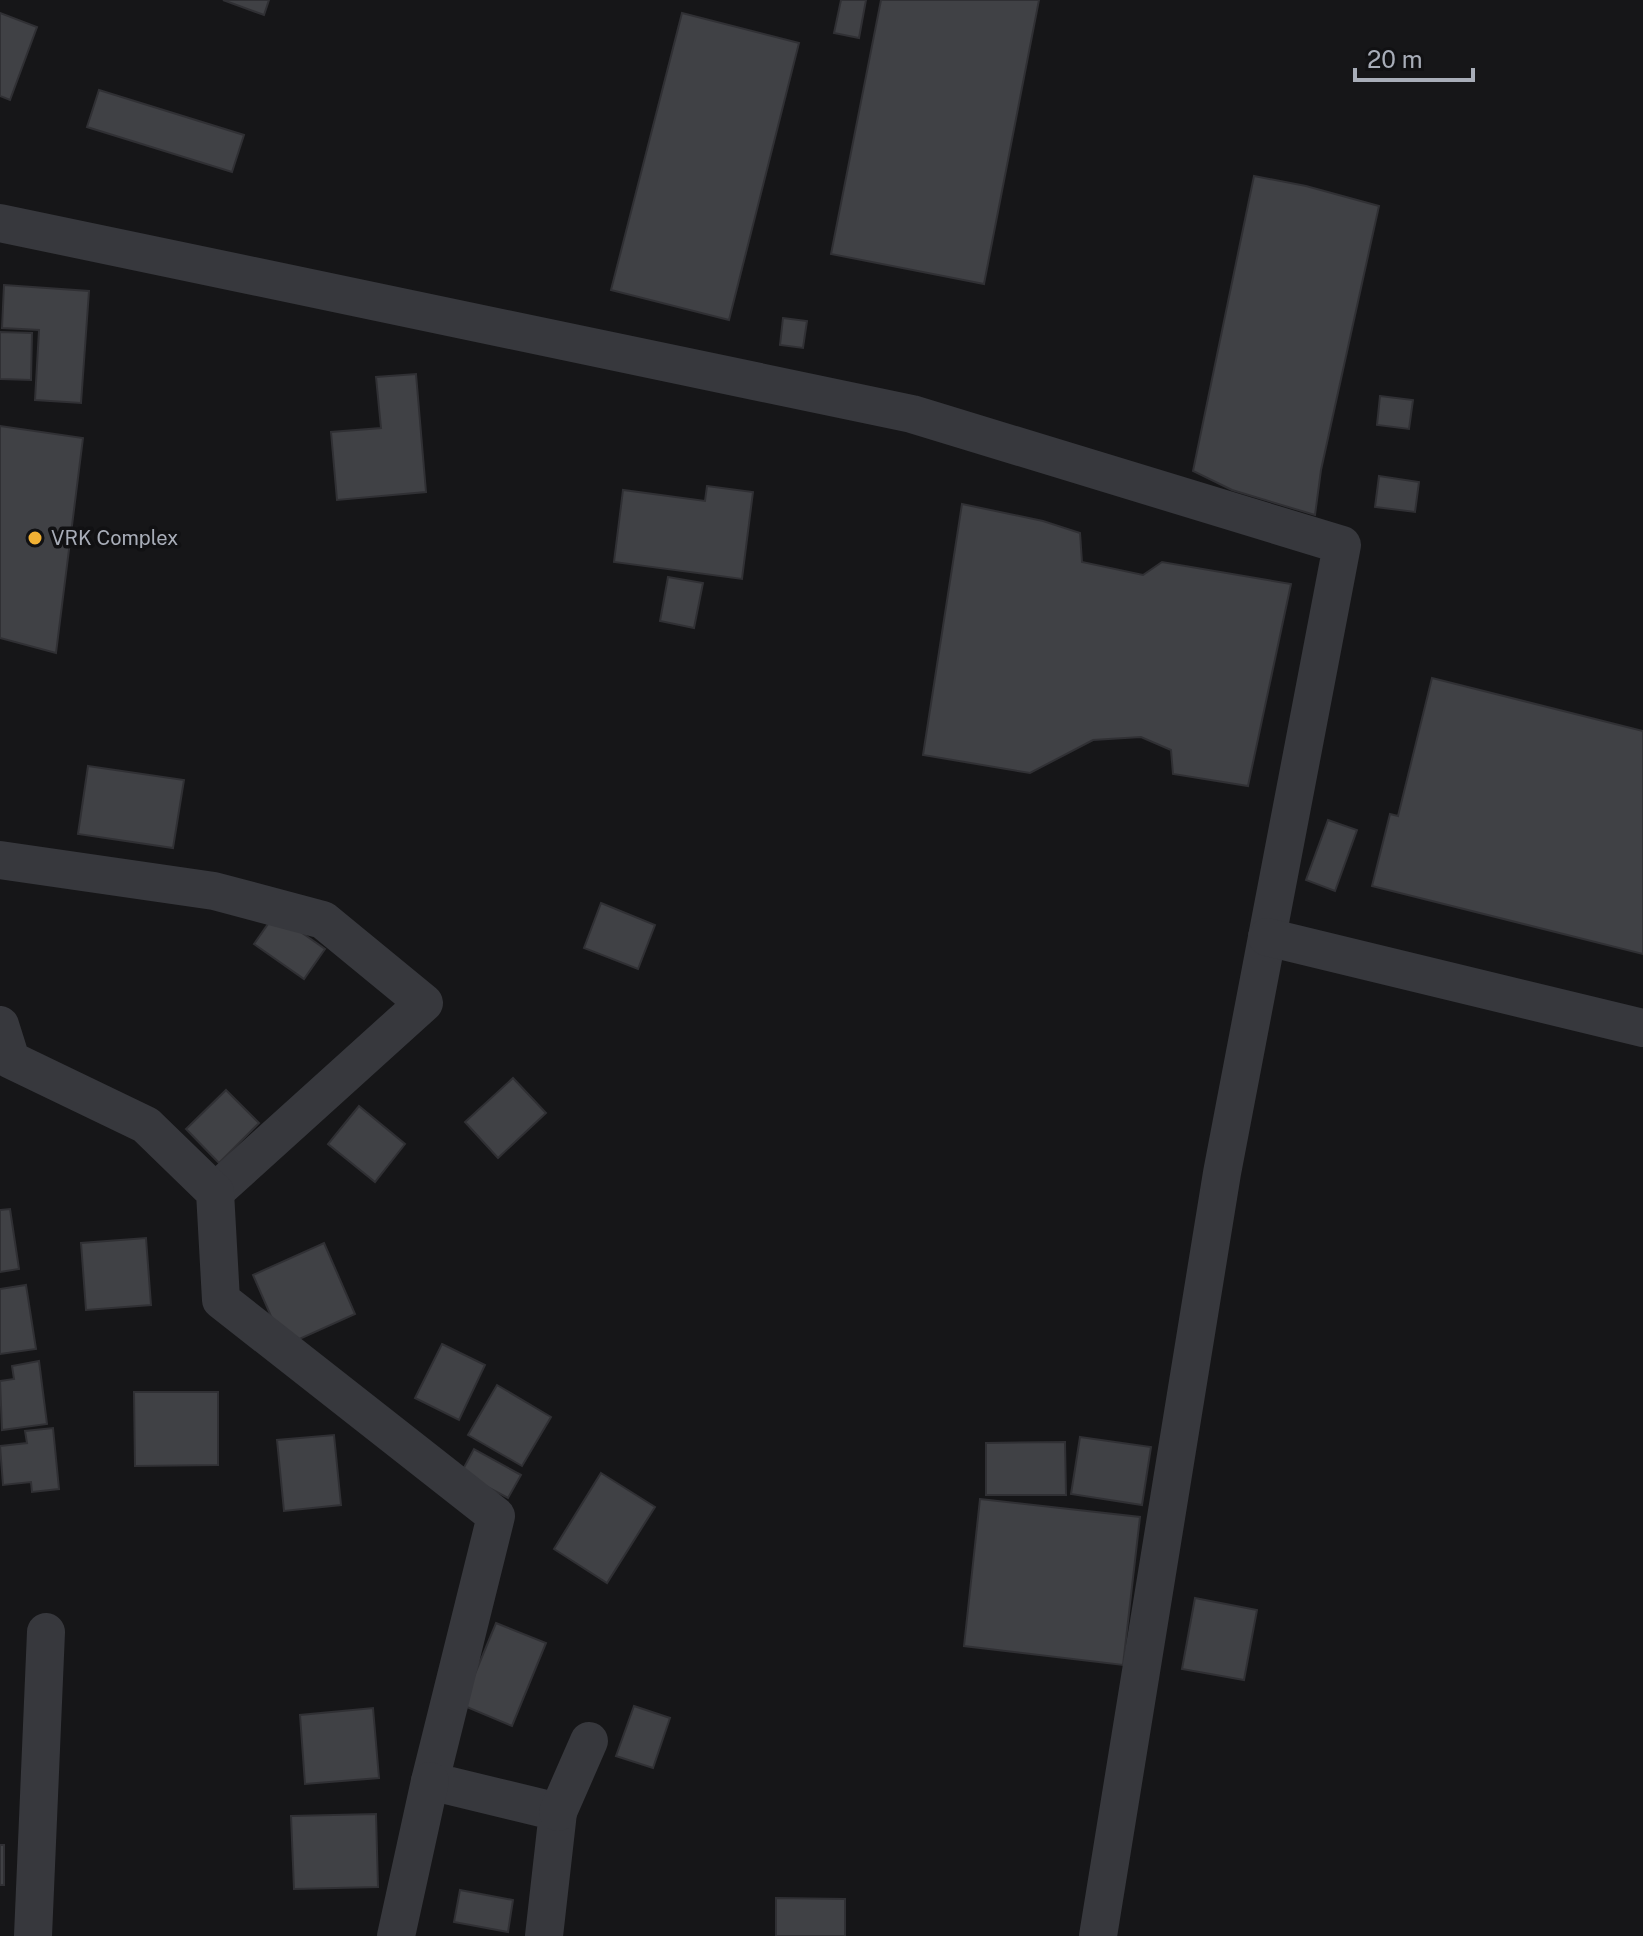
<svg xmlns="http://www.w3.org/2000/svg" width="1643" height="1936" font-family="'Public Sans',sans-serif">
	<rect width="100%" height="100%" fill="#161618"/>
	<g fill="#404145" stroke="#303034" stroke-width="2">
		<polygon points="223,0 269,0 264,15"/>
		<polygon points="841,0 866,0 859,38 834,33"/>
		<polygon points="881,0 1039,0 984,284 831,254"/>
		<polygon points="0,13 37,27 10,100 0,96"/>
		<polygon points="682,13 799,43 729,320 611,290"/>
		<polygon points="99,90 244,135 232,172 87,127"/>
		<polygon points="1254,176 1306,186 1379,206 1321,470 1315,515 1232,490 1193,471"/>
		<polygon points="4,285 89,291 81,403 35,400 39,330 2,328"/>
		<polygon points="783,318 807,321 803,348 780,345"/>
		<polygon points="0,332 32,333 31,380 0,379"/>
		<polygon points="416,374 426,492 337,500 331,432 381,428 376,377"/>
		<polygon points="1380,396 1413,400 1409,429 1377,425"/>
		<polygon points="0,426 83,438 56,653 0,638"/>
		<polygon points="1379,476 1419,482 1415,512 1375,507"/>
		<polygon points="707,486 753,492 742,579 614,562 623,490 705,501"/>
		<polygon points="962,504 1043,521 1080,533 1082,562 1143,575 1162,562 1291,584 1248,786 1173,774 1171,750 1141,737 1093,740 1030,773 923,755"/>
		<polygon points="668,577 703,583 694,628 660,621"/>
		<polygon points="1432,678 1643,731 1643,954 1372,886 1390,814 1398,816"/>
		<polygon points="88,766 184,780 173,848 78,834"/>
		<polygon points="1328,820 1357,830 1335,891 1306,880"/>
		<polygon points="601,903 655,925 638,969 584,948"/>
		<polygon points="275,914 325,949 304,979 254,944"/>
		<polygon points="513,1078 546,1113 498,1158 465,1122"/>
		<polygon points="226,1090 259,1123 219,1163 186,1129"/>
		<polygon points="359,1106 405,1144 375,1182 328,1144"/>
		<polygon points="10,1209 19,1269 0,1272 0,1210"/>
		<polygon points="146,1238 151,1305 86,1310 81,1243"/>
		<polygon points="324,1243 355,1314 284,1346 253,1275"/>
		<polygon points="26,1285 36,1349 0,1354 0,1289"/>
		<polygon points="442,1344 485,1365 459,1420 415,1398"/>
		<polygon points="39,1361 47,1424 2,1430 0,1381 14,1379 12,1366"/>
		<polygon points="497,1385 551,1417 522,1466 468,1435"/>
		<polygon points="134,1392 218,1392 218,1465 135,1466"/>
		<polygon points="53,1428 59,1489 32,1492 31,1482 3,1485 0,1446 27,1443 25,1431"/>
		<polygon points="334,1435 341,1505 284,1511 277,1440"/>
		<polygon points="1080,1437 1151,1447 1142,1505 1071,1494"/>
		<polygon points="1065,1442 1066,1495 986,1495 986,1443"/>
		<polygon points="474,1449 521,1475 508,1498 461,1473"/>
		<polygon points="601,1473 655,1507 607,1583 554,1549"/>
		<polygon points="980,1499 1140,1517 1123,1665 964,1646"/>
		<polygon points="1195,1598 1257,1610 1244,1680 1182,1669"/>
		<polygon points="496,1623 546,1643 512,1726 462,1705"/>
		<polygon points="634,1706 670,1718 653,1768 616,1756"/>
		<polygon points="373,1708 379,1778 305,1784 300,1715"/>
		<polygon points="376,1814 378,1887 294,1889 291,1816"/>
		<rect x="0" y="1845" width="4" height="40"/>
		<polygon points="460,1890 513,1900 508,1932 454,1922"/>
		<polygon points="776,1898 845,1899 845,1936 776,1936"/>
	</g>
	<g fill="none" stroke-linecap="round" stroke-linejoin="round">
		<g stroke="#37383d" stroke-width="38">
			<polyline points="0,223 912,414 1342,545 1222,1173 1098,1936"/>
			<polyline points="0,860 214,891 323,920 424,1003 215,1192"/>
			<polyline points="1267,937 1643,1028"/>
			<polyline points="0,1025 11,1060 146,1125 215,1192 221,1300 496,1516 430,1781 558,1812 544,1936"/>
			<polyline points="558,1812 589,1741"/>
			<polyline points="33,1936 46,1632"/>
			<polyline points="396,1936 430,1781"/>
		</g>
	</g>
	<circle fill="#f2b134" stroke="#111113" stroke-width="3" cx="35" cy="538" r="8"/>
	<g text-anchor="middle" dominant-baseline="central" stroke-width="7" stroke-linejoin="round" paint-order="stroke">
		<g font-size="20" fill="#a8adb8" stroke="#111113" text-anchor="start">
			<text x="51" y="538">VRK Complex</text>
		</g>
	</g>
	<path d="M1355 68v12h118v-12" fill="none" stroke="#a8adb8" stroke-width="4"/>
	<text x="1367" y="68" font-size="24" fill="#a8adb8" stroke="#111113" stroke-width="6" paint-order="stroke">20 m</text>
</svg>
